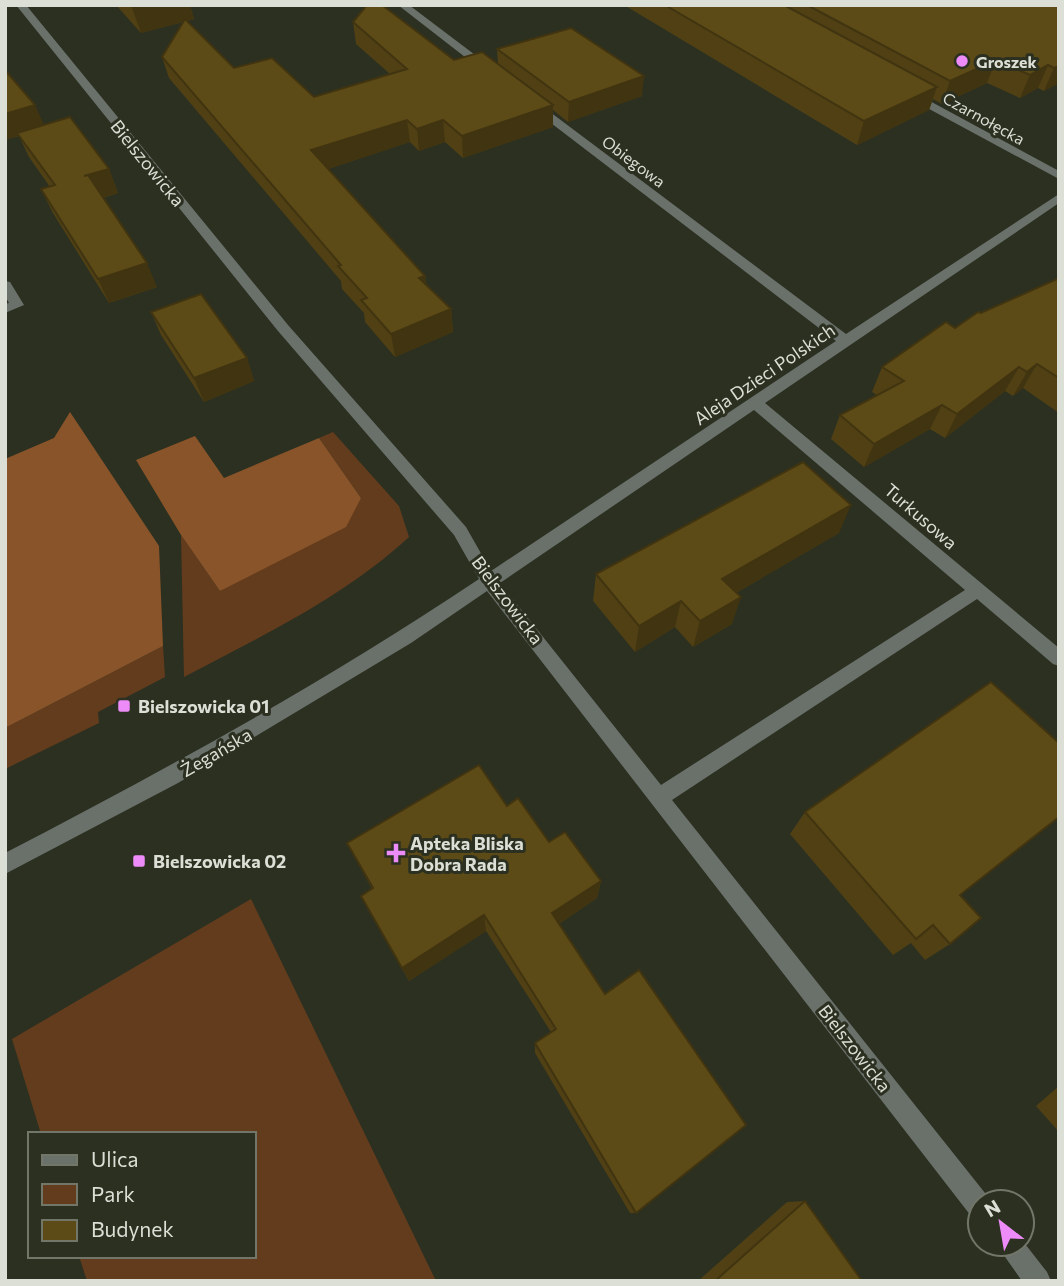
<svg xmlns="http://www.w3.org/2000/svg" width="1064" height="1286" font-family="Commissioner,sans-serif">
	<rect width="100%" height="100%" fill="#2c3021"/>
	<g fill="#633c1d">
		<path d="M333,432L399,506L409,537C344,597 262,636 184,677L181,535L220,591L361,498L319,438Z"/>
		<polygon points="163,646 165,677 98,712 99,723 5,769 5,728"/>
		<polygon points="251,899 436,1281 87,1281 79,1256 254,1256 254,1134 41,1134 12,1039"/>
	</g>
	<g fill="#895429">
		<polygon points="70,412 159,546 163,646 5,728 5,459 54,438"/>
		<polygon points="195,436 224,478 319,438 361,498 346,527 220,591 181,535 136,460"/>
	</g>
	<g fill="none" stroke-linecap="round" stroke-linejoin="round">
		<g fill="#6a716b" fill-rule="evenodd">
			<path d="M16,5H26L288,325L466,527L491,571L836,341L530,107V103H538L846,334L1059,194V203L765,403L1059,648V666L1053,664L977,599L672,800L989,1198L990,1202H980V1219L971,1216L487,591L411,643L178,783L5,874V853C167,769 327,681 479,579L454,535L278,331ZM754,410L965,590L661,785L500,583Z"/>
			<polygon points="398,5 409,5 491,67 491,71 483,71"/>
			<polygon points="907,93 915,93 1059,171 1059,179 907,97"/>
			<polygon points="5,281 10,282 24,305 5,313 5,304 9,303 5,296"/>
			<polygon points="1022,1240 1047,1272 1051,1281 1022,1281 996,1244 1022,1244"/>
		</g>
	</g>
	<g fill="#504014">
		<polygon points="116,5 190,5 194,19 187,21 234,68 314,97 390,74 356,44 353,22 454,60 498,64 497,49 642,96 568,122 553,110 553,127 463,158 445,142 419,151 410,142 328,169 425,276 426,284 451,309 453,332 395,357 365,322 364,313 342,289 341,281 169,78 162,57 183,22 141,33"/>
		<polygon points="624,5 1059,5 1059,83 1044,91 1038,88 1020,98 987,83 942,104 933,99 929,110 857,145"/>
		<polygon points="44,125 109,169 118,193 103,198 157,287 109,303 53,213 41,189 50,187 29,157 19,136 5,140"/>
		<polygon points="1059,280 1059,413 1023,388 1013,396 1005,391 945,438 930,429 864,467 831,439 840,415 877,395 872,392 882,367 981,313"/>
		<polygon points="151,312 247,358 254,381 204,402 161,335"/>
		<polygon points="839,533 736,593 732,624 693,647 675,627 635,652 593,601 596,574"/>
		<polygon points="507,806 549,842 601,881 597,898 559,924 636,1213 630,1213 535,1053 535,1043 551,1032 486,931 409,981 361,896 372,889 347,843"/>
		<polygon points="805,812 960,895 950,944 925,960 911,943 893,955 790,834"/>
		<polygon points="1059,1086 1059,1132 1036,1106"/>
		<polygon points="805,1201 862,1281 698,1281 787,1202"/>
	</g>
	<g fill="#413410">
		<polygon points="131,5 190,5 194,19 141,33"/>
		<polygon points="996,60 987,83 942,104 950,81"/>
		<polygon points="1048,65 1038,88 1020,98 1030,75"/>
		<polygon points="1059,66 1059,83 1044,91 1054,68"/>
		<polygon points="644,76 642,96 568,122 569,102"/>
		<polygon points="937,87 929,110 857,145 864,121"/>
		<polygon points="35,105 45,127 5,140 5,114"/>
		<polygon points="553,105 553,127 463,158 462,136"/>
		<polygon points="407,120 410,142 316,173 311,150"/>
		<polygon points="443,120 445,142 419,151 417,129"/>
		<polygon points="109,169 118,193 94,200 84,176"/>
		<polygon points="147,263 157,287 109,303 98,279"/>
		<polygon points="425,276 427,298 419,278"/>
		<polygon points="451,309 453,332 395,357 391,334"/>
		<polygon points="247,358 254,381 204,402 194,378"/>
		<polygon points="1037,364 1023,388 1013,396 1027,372"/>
		<polygon points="1019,367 1005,391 945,438 957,414"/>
		<polygon points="942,405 930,429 864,467 874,444"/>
		<polygon points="851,505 839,533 715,605 722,579"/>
		<polygon points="741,597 732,624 693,647 700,621"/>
		<polygon points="681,601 675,627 635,652 639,626"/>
		<polygon points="601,881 597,898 551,929 552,913"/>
		<polygon points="484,915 486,931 409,981 402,968"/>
	</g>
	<g fill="#5d4b17" stroke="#413410" stroke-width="2">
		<polygon points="367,5 382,5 454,60 482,52 553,105 462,136 443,120 417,129 407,120 311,150 425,276 419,278 451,309 391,334 361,300 367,298 338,266 341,265 162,57 185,19 234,68 272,58 314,97 407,69 353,22"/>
		<polygon points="665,5 784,5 937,87 864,121"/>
		<polygon points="807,5 1059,5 1059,66 1054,68 1048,65 1030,75 996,60 950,81"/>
		<polygon points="571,28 644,76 569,102 497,49"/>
		<polygon points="5,70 35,105 5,114"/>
		<polygon points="70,117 109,169 84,176 88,175 147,263 98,279 41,189 55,185 17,133"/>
		<polygon points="1057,279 1059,280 1059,378 1037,364 1027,372 1019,367 957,414 942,405 874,444 840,415 904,381 882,367 946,322 955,328 978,312 981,313"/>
		<polygon points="201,294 247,358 194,378 151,312"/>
		<polygon points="803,462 851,505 722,579 741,597 700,621 681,601 639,626 596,574"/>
		<polygon points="991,682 1059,743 1059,817 960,895 981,918 950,944 933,925 916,939 805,812"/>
		<polygon points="479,765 507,806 518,798 549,842 565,832 601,881 552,913 605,994 639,970 746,1125 636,1213 535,1043 556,1029 484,915 402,968 361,896 373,888 347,843"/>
		<polygon points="805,1201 862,1281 715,1281"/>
	</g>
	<g fill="#ed8cf9" stroke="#2c3021" stroke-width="2.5">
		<circle cx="962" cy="61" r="7"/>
		<rect x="117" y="699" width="14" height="14" rx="3.5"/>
		<path d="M392.5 842.5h7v7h7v7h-7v7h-7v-7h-7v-7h7z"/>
		<rect x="132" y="854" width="14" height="14" rx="3.5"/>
	</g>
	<g text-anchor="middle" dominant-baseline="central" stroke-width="6" stroke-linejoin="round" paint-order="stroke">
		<g font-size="16" font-weight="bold" fill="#dcdfd5" stroke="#2c3021" text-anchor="start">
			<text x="976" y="61">Groszek</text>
		</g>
		<g font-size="16" fill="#dcdfd5" stroke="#2c3021">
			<text transform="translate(984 118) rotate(29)">Czarnołęcka</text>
			<text transform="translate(634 161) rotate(37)">Obiegowa</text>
		</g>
		<g font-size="18" fill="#dcdfd5" stroke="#2c3021">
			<text transform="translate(148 163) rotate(51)">Bielszowicka</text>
			<text transform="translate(764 374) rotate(-34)">Aleja Dzieci Polskich</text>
			<text transform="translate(921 516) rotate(41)">Turkusowa</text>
			<text transform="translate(508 600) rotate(53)">Bielszowicka</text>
			<text transform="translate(216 752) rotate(-30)">Żegańska</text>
			<text transform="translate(855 1048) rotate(52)">Bielszowicka</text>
		</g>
		<g font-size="18" font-weight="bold" fill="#dcdfd5" stroke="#2c3021" text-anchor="start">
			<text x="138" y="706">Bielszowicka 01</text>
			<text x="410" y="843">Apteka Bliska<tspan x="410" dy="21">Dobra Rada</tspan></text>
			<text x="153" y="861">Bielszowicka 02</text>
		</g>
	</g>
	<rect width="1064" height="1286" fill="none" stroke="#dcdfd5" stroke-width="14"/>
	<rect x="28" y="1132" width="228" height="126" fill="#2c3021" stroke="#727669" stroke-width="2"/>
	<rect x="42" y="1155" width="35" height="10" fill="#6a716b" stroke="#727669" stroke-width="2"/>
	<text x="91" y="1167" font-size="21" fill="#dcdfd5">Ulica</text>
	<rect x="42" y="1184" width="35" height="21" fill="#633c1d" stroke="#727669" stroke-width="2"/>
	<text x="91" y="1202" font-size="21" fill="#dcdfd5">Park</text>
	<rect x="42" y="1220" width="35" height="21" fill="#5d4b17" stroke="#727669" stroke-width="2"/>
	<text x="91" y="1237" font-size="21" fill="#dcdfd5">Budynek</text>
	<g transform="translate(1001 1223) rotate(329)"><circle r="33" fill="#2c3021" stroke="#727669" stroke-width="2"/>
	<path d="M0-5L12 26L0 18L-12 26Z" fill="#ed8cf9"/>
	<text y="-10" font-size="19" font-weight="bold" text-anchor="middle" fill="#dcdfd5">N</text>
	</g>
</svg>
